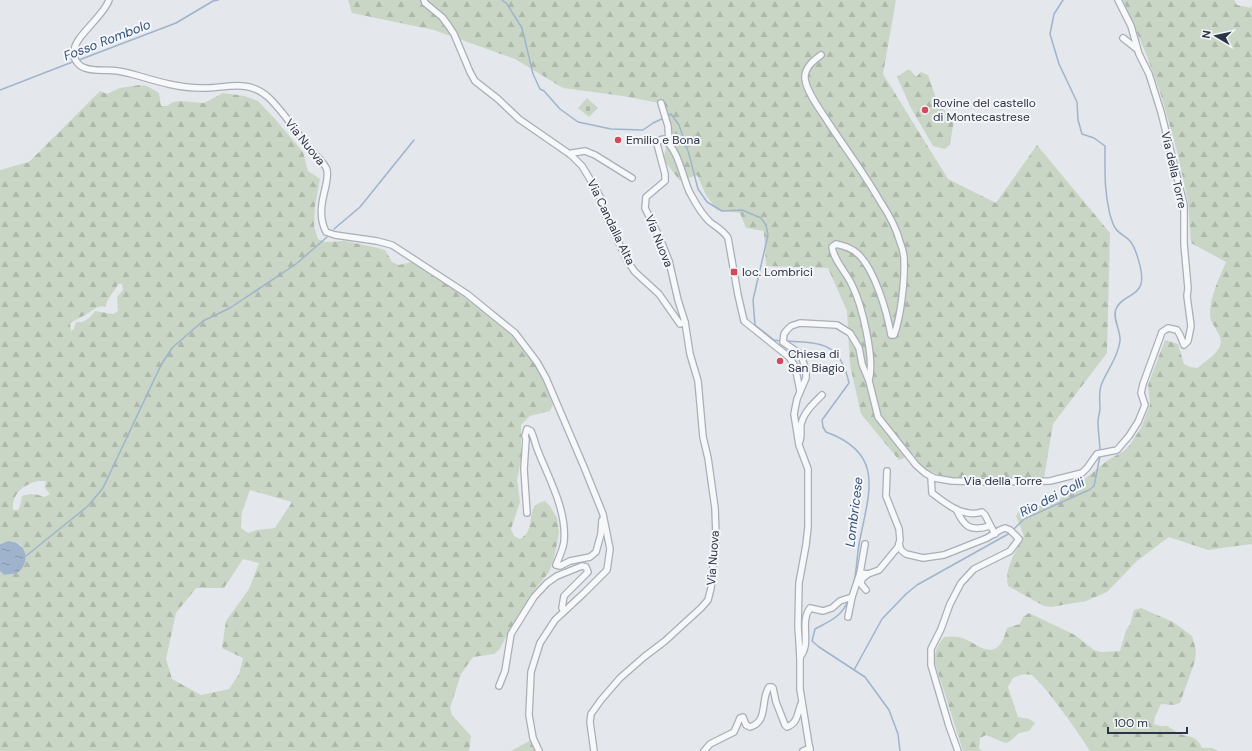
<svg xmlns="http://www.w3.org/2000/svg" width="1252" height="751" font-family="'DM Sans',sans-serif">
	<defs>
		<pattern id="forest-firs" width="22" height="20" patternUnits="userSpaceOnUse"><rect width="22" height="20" fill="#c9d6c5"/><path d="M5 1l3.5 6h-7zM16 11l3.5 6h-7z" fill="#adb8ab"/></pattern>
		<pattern id="cemetery-stones" width="16" height="16" patternUnits="userSpaceOnUse"><rect width="16" height="16" fill="#c9d6c5"/><path d="M2 7V4a2 2 0 0 1 4 0v3zM10 15v-3a2 2 0 0 1 4 0v3z" fill="#adb8ab"/></pattern>
		<pattern id="water-ripples" width="26" height="14" patternUnits="userSpaceOnUse"><rect width="26" height="14" fill="#9fb4cc"/><path d="M2 4q2-2 4 0t4 0M15 11q2-2 4 0t4 0" fill="none" stroke="#8293a7"/></pattern>
	</defs>
	<rect width="100%" height="100%" fill="#e4e7ec"/>
	<g fill="url(#forest-firs)" fill-rule="evenodd">
		<polygon points="348,0 896,0 883,74 948,179 996,203 1037,145 1110,233 1107,353 1053,424 1044,478 948,478 919,467 914,454 899,460 861,414 850,365 847,311 828,268 766,266 764,231 746,228 740,213 717,210 706,195 697,175 680,181 663,159 670,135 659,103 623,96 563,88 515,59 434,30 352,13"/>
		<path d="M1123,0H1234L1237,5L1251,8L1252,5V545L1251,544L1208,550L1169,537L1138,560L1107,592L1086,601L1051,607L1044,606L1008,586C1004,567 1016,552 1024,536L1016,516L1019,511L1055,503L1108,460L1124,451L1129,446L1141,428L1150,405L1148,385L1165,340L1178,344L1184,364L1190,367L1197,368C1209,358 1229,348 1217,331C1214,325 1210,321 1210,315C1210,296 1219,279 1226,262L1191,243L1188,202L1178,155L1161,95L1147,56Z"/>
		<polygon points="907,70 910,70 916,77 921,72 928,75 938,104 954,120 950,144 945,149 933,146 911,108 897,77"/>
		<path d="M140,85L147,86L159,93L161,106H167L173,102L180,101L204,103L223,93L245,96L258,101L275,119L303,152L308,171L320,179L315,206L314,226L318,239L325,242L345,241L378,248L385,250L392,262L399,265L412,262C452,290 505,318 532,360C541,373 547,389 553,404L550,411L530,416L521,425V460L517,480L520,502L511,529L514,536L520,539C539,528 522,506 545,501L550,506L557,518L559,532L554,559L549,572L537,587L514,622L499,650L494,654L473,657L461,674L450,708L452,715L471,736L469,751H0V571L4,575L18,570L22,567V546C15,541 8,539 0,544V170L29,162L100,91L107,94L120,88ZM118,284H122L123,290L117,297L118,311L113,314L95,311C90,318 85,323 76,322L74,329L71,331L70,323C75,320 80,318 85,315C93,311 96,305 106,307C106,298 115,292 118,284ZM38,481H46L45,488L50,494L45,497C37,494 30,493 22,496L20,506L18,510H13C12,493 23,485 38,481ZM250,490L292,502L275,528L257,530L248,533L241,528L242,512ZM243,559L259,563L249,589L226,621L222,648L243,658L239,674L229,689L201,695L172,679L166,659L176,613L196,588H224Z"/>
		<path d="M1141,608L1173,622L1192,636L1196,650L1195,661L1180,703L1174,705L1161,704L1155,717L1154,724C1159,726 1161,726 1166,726C1171,727 1175,732 1180,734C1192,738 1196,735 1202,748H1212L1219,751H1090C1083,739 1041,679 1031,675C1025,673 1018,676 1013,678L1008,687L1018,717L1029,719L1035,723L1029,731L1019,733L1009,742L1005,743L986,735L980,738L979,748L982,751H963L935,663C934,652 937,646 944,637C951,636 958,636 965,639C976,644 991,658 1001,643C1004,639 1005,633 1007,628L1020,624L1023,617L1029,613L1075,635L1094,650L1101,652L1120,651L1126,630L1130,625L1134,610Z"/>
		<polygon points="531,740 535,751 511,751"/>
	</g>
	<polygon fill="url(#cemetery-stones)" points="587,98 598,108 589,117 578,108"/>
	<path fill="url(#water-ripples)" d="M8,541C28,542 31,564 17,573C14,574 7,574 4,575L0,571V544Z"/>
	<g fill="none" stroke-linecap="round" stroke-linejoin="round">
		<g stroke="#9fb4cc" stroke-width="1.5">
			<polyline points="502,0 507,4 522,28 533,74 540,89 544,91 560,109 578,122 611,129 643,130 653,123 664,118"/>
			<path d="M1063,0L1054,14L1050,34L1059,64L1077,102L1078,120L1082,134L1094,138L1105,146C1105,172 1104,190 1110,215C1112,220 1113,226 1116,229C1119,234 1126,236 1130,241C1136,248 1144,274 1141,284C1138,296 1120,297 1116,309C1112,319 1121,330 1120,341C1118,357 1108,369 1102,383C1098,392 1100,400 1100,410C1099,414 1098,418 1098,422C1098,432 1100,442 1100,452"/>
			<polyline points="79,60 176,23 213,1 218,0"/>
			<polyline points="0,90 75,61"/>
			<polyline points="667,116 671,114 679,125 689,154 698,189 707,202 722,211 742,210 761,218 766,225 768,235 753,300 755,325 774,340 781,341"/>
			<polyline points="334,229 360,207 414,140"/>
			<path d="M785,341C822,343 840,342 849,383L822,420L823,427L826,432C884,453 870,490 860,539C857,553 857,568 854,582"/>
			<polyline points="1013,530 1024,519 1089,490 1094,486 1100,456"/>
			<polyline points="26,556 88,506 103,488 161,365 172,348 203,321 230,308 296,264 327,237"/>
			<path d="M848,601C841,617 830,621 815,629L812,641L819,647L865,677L889,710L898,734L900,751"/>
			<polyline points="854,670 882,619 906,594 917,585 1010,533"/>
		</g>
		<g stroke="#a9aeb7" stroke-width="8">
			<g id="minor">
				<path d="M109,0C103,18 71,38 74,55C74,60 80,67 85,68C95,72 107,69 118,71C125,72 132,74 139,76C159,82 180,88 201,88C225,89 247,78 268,97C284,112 296,132 310,149C314,154 326,164 327,170C328,175 327,180 326,185C322,201 318,216 326,232L335,235L377,241L392,245L467,294L515,333L537,362L546,378L584,467L603,514L610,549L607,570L584,593L555,620L540,643L531,672L529,715L533,738L539,751"/>
				<polyline points="424,0 425,3 442,17 448,25 454,34 470,72 475,81 498,99 519,119 571,155 582,166 596,189 603,203 605,214 628,262 635,272 659,294 680,324 685,322"/>
				<polyline points="1123,38 1137,49"/>
				<path d="M821,55C813,61 804,68 805,79C807,93 821,111 828,122C845,148 864,173 880,201C888,213 896,227 900,242C902,247 904,254 904,259C905,279 901,317 894,335H891C887,312 875,270 858,254C852,248 844,246 836,244L832,247C834,261 846,272 852,285C862,305 875,359 869,380"/>
				<polyline points="661,103 668,126 669,143"/>
				<polyline points="571,155 572,153 585,151 595,155 632,178"/>
				<path d="M800,441C802,435 800,430 801,424C804,412 813,404 822,395"/>
				<path d="M931,477L932,493C946,504 963,518 982,512L985,515L995,534"/>
				<path d="M956,509C964,527 970,532 990,526"/>
				<path d="M527,513L524,469L526,439L525,436L527,429L531,431C534,437 535,444 538,451C549,479 567,510 564,542C563,549 559,558 556,565L560,566L570,561L590,557L596,552L601,534L602,520"/>
				<polyline points="899,544 901,550 906,554 923,558 944,555 987,538 1000,530 1005,528 1010,530 1019,539 1010,551 974,569 961,583 950,604 941,629 931,649 931,665 949,726 958,751"/>
				<polyline points="860,573 865,544"/>
				<polyline points="866,590 861,584 862,579 868,574"/>
				<polyline points="848,617 852,597"/>
				<path d="M800,657C812,643 799,623 810,608L823,611L832,608L840,601L852,597L860,573L868,574L879,570L898,547L900,540L899,529L886,496L887,471"/>
				<polyline points="499,686 505,671 511,634 534,597 547,583 557,576 582,566 586,567 588,572 564,596 562,608 564,611"/>
				<path d="M594,751L590,722L591,714L601,700L620,678L644,657L665,641L701,608L708,600L711,588L716,535L715,508L708,458L703,437L698,381L690,354L685,322L678,300L669,261L659,236L645,208L646,197L665,181V174L657,144L658,141L663,139C678,148 682,175 689,191C695,202 700,213 710,222C716,227 723,230 728,238L738,295L744,321L789,357L795,366L800,391"/>
				<path d="M704,751L710,744L734,732L740,718L743,717L746,725L750,727C769,721 760,700 769,687H772L773,688L776,702L785,725L787,727C798,723 797,714 801,704"/>
				<polyline points="803,751 810,748"/>
				<polyline points="810,751 800,689 800,657 798,626 799,583 806,545 808,527 808,469 799,445 794,414 797,399 806,378 806,371 802,358 799,353 783,342 784,334 787,330 791,326 800,323 837,325 850,333 859,348 862,364 869,381 878,417 916,465 925,473 934,478 952,481 991,482 1050,481 1082,473 1087,468 1097,454 1117,450 1129,436 1138,422 1145,405 1141,393 1143,384 1162,332 1168,328 1177,330 1180,335 1184,345 1188,341 1191,326 1187,296 1188,288 1184,244 1184,205 1161,112 1149,74 1139,54 1131,26 1118,0"/>
			</g>
		</g>
		<use href="#minor" stroke="#f7f8fa" stroke-width="5.5"/>
	</g>
	<g fill="#d1495b" stroke="#f4f6f9" stroke-width="1.5">
		<circle cx="925" cy="110" r="4"/>
		<circle cx="618" cy="140" r="4"/>
		<rect x="730" y="268" width="8" height="8" rx="2"/>
		<circle cx="780" cy="361" r="4"/>
	</g>
	<g text-anchor="middle" dominant-baseline="central" stroke-width="4" stroke-linejoin="round" paint-order="stroke">
		<g font-size="12" fill="#2b3445" stroke="#f4f6f9" text-anchor="start">
			<text x="933" y="103">Rovine del castello<tspan x="933" dy="14">di Montecastrese</tspan></text>
			<text x="626" y="140">Emilio e Bona</text>
			<text x="742" y="272">Ioc. Lombrici</text>
			<text x="788" y="354">Chiesa di<tspan x="788" dy="14">San Biagio</tspan></text>
		</g>
		<g font-size="12" fill="#2b3445" stroke="#f4f6f9">
			<text transform="translate(305 142) rotate(51)">Via Nuova</text>
			<text transform="translate(1174 170) rotate(77)">Via della Torre</text>
			<text transform="translate(611 222) rotate(64)">Via Candalla Alta</text>
			<text transform="translate(659 241) rotate(68)">Via Nuova</text>
			<text x="1003" y="481">Via della Torre</text>
			<text transform="translate(713 558) rotate(-86)">Via Nuova</text>
		</g>
		<g font-size="13" font-style="italic" fill="#34527a" stroke="#f4f6f9">
			<text transform="translate(107 40) rotate(-21)">Fosso Rombolo</text>
			<text transform="translate(1052 497) rotate(-27)">Rio dei Colli</text>
			<text transform="translate(854 512) rotate(-83)">Lombricese</text>
		</g>
	</g>
	<g transform="translate(1216 36) rotate(279)" stroke="#f4f6f9" stroke-width="3" paint-order="stroke">
	<path d="M0-3L7 15L0 10L-7 15Z" fill="#2b3445"/>
	<text y="-6" font-size="11" font-weight="bold" text-anchor="middle" fill="#2b3445">N</text>
	</g>
	<path d="M1108 727v6h79v-6" fill="none" stroke="#2b3445" stroke-width="2"/>
	<text x="1114" y="727" font-size="12" fill="#2b3445" stroke="#f4f6f9" stroke-width="3" paint-order="stroke">100 m</text>
</svg>
